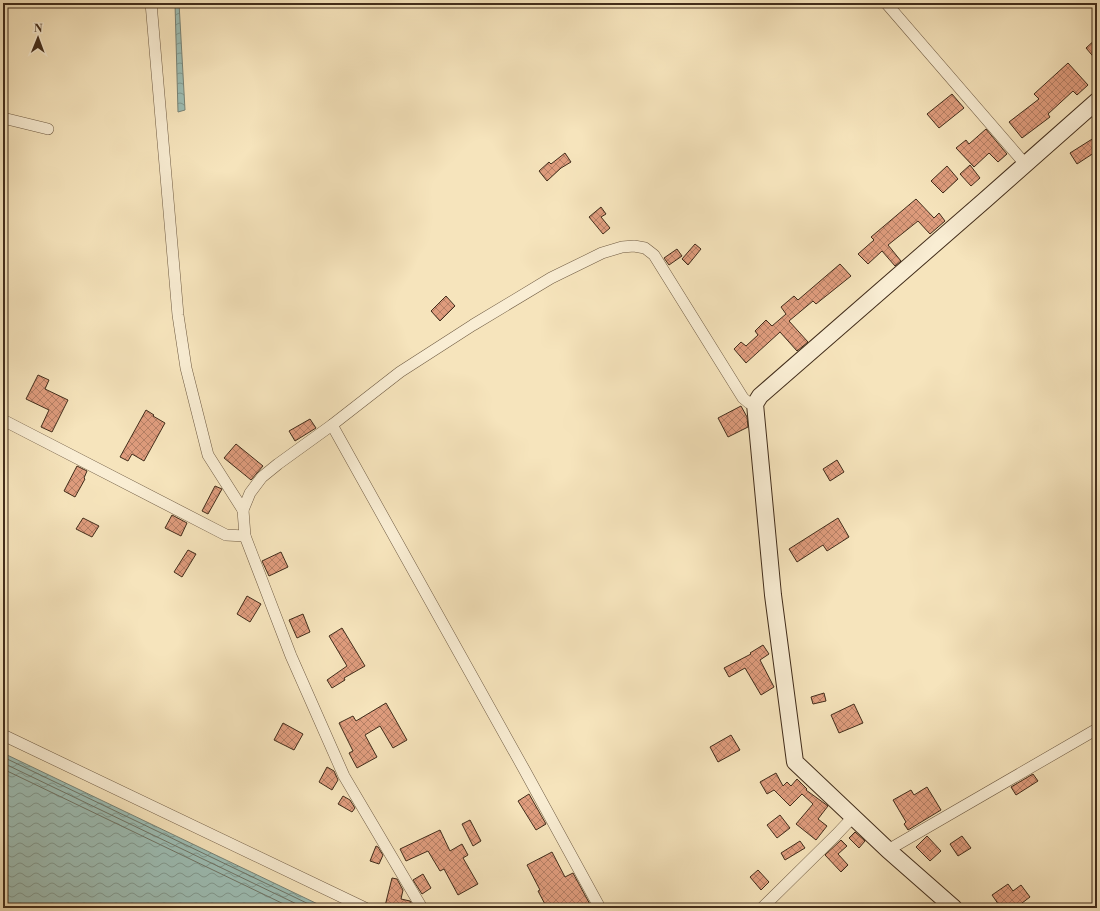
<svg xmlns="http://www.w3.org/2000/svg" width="1100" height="911" font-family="'Libre Bodoni',serif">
	<defs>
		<pattern id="water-waves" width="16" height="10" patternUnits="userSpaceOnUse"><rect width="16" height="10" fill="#9dbeb5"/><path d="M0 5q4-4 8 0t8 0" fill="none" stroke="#829b92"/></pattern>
		<pattern id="building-cross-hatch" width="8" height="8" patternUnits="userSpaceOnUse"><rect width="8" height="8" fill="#df9c7d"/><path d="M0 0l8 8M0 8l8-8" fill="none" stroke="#b68066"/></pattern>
	</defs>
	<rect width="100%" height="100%" fill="#f6e4bc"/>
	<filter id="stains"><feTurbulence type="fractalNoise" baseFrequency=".005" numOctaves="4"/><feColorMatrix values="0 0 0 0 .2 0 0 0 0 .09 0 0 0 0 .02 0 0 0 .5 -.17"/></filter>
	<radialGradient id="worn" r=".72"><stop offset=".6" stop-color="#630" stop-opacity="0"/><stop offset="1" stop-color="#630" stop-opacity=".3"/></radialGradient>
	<g fill="url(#water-waves)" stroke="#798477">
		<polygon points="175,3 179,3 185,110 178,112"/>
		<polygon points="3,753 326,908 3,908"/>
	</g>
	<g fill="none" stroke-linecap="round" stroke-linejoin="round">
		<g stroke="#707668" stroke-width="1">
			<polyline points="3,757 317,908"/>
			<polyline points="3,763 305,908"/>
			<polyline points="3,769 292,908"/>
		</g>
	</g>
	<g fill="url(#building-cross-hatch)" stroke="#422d1b">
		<polygon points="1097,38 1097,61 1086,48"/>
		<polygon points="1068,63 1088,85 1077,95 1073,91 1048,114 1050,117 1022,138 1009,122 1039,99 1034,94"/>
		<polygon points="952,94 964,108 939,128 927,114"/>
		<polygon points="986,129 1007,154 998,162 989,153 974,167 956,148 966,140 969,144"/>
		<polygon points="1097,136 1097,151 1077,164 1070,153"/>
		<polygon points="565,153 571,162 561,168 547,181 539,171 549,162 551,164"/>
		<polygon points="970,165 980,178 971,186 960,174"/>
		<polygon points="947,166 958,179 943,193 931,181"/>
		<polygon points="916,199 934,218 939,213 945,221 930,234 918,221 888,245 901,261 895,266 882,251 868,264 858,254 874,240 871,237"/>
		<polygon points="601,207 606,214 601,217 610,228 603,234 589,217"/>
		<polygon points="695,244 701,249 688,265 682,259"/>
		<polygon points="677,249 682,256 669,265 664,258"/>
		<polygon points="840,264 851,276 816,304 813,301 789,321 808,342 797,351 780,332 746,363 734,349 741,342 746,346 758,335 755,331 766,320 772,326 786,314 781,307 794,296 798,300"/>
		<polygon points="446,296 455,306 440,321 431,311"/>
		<polygon points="38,375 49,380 45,389 68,400 52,432 41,427 49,410 26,399"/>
		<polygon points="741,406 747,417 748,427 728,437 718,418"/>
		<polygon points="146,410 154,415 153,416 165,423 144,461 132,454 128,461 120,457"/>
		<polygon points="310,419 316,428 295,441 289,431"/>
		<polygon points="236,444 263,466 251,480 224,458"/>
		<polygon points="837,460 844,472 830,481 823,469"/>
		<polygon points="77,466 87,471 84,478 85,479 75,497 64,491"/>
		<polygon points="215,486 222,489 208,514 202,511"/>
		<polygon points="172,515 187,523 181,536 165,528"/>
		<polygon points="83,518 99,526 92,537 76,529"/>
		<polygon points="838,518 849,537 827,551 823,545 797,562 789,549"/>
		<polygon points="188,550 196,554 182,577 174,572"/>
		<polygon points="281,552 288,567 269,576 262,561"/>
		<polygon points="247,596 261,604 250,622 237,614"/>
		<polygon points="303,614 310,632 297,638 289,620"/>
		<polygon points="342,628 365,666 344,678 345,680 332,688 327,680 347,666 329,636"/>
		<polygon points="763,645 769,654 760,660 774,687 761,695 745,668 729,677 724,668 751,654 750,653"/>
		<polygon points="824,693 826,701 813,704 811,697"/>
		<polygon points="386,703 407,740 393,748 380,726 365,735 377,757 357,768 349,753 353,751 339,723 353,716 356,721"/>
		<polygon points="854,704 863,723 839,733 831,715"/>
		<polygon points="283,723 303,734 294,750 274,740"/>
		<polygon points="731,735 740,750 718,762 710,747"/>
		<polygon points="327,767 334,771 338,780 332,790 319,782"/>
		<polygon points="776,773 783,786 787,782 791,786 797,779 807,789 806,790 828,806 818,819 827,826 816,840 796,824 813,804 802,794 790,806 774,790 767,794 760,782"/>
		<polygon points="1033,774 1038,781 1016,795 1011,787"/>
		<polygon points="927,787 941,810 908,830 904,824 906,822 893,800 911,790 914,795"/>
		<polygon points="529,794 546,824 536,830 518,801"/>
		<polygon points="343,796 350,800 355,808 352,812 338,804"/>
		<polygon points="780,815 790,828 777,838 767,825"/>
		<polygon points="470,820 481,841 473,846 462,824"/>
		<polygon points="440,830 450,851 462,844 468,855 463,858 478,884 458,895 444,869 440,871 428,851 406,861 400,849"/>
		<polygon points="855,832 865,841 859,848 849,838"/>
		<polygon points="927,836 941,851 930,861 916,847"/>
		<polygon points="962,836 971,848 958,856 950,844"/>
		<polygon points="841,840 847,846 838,854 848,865 841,872 825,855"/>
		<polygon points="800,841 805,848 785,860 781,853"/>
		<polygon points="376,846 378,847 383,855 379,864 370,861"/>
		<polygon points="552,852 565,877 573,873 592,908 547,908 538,891 540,890 527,865"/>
		<polygon points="758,870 769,882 761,890 750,877"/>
		<polygon points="423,874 431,888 422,894 413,880"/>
		<polygon points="392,878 397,879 403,890 401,899 410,901 414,908 393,908 385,906"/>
		<polygon points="1008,884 1013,891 1021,885 1030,897 1022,903 1027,908 1001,908 992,895"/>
	</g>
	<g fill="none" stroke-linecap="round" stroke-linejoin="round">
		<g stroke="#6f5b43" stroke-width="12">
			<g id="street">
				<polyline points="151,3 178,315 186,368 208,455 243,510"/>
				<polyline points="886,3 1026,165"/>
				<polyline points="3,118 48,129"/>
				<polyline points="3,420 226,535 245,536"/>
				<polyline points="332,425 525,771 600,908"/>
				<polyline points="3,735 365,908"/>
				<polyline points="888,850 1097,729"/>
				<polyline points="422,908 344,776 291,656 245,536 243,510 250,493 262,477 278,464 332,425 400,372 473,325 551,278 602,253 622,247 634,246 645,248 654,255 743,398 749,403 755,404"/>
				<polyline points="762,908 836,835 853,817"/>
			</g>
		</g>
		<g stroke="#422d1b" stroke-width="18">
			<polyline id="secondary" points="954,908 888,850 795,762 773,595 755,404 760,396 985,200 1097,101"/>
		</g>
		<use href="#street" stroke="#f9edd3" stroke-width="11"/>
		<use href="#secondary" stroke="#f9edd3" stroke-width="16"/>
	</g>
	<rect width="1100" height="911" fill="none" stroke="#f6e4bc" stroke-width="16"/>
	<rect x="4" y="4" width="1092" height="903" fill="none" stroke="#422d1b" stroke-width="2"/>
	<rect x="8" y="8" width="1084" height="895" fill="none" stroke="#422d1b"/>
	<g transform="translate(38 38) rotate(1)" stroke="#f9edd3" stroke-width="3" paint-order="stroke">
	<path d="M0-3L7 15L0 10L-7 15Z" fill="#422d1b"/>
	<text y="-6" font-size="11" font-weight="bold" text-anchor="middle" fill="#422d1b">N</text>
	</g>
	<rect width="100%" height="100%" filter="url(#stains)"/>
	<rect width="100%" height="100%" fill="url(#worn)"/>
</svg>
